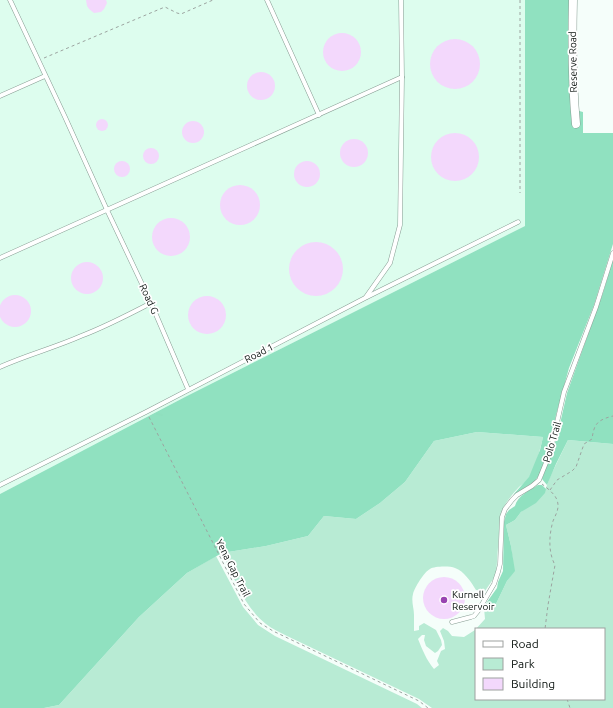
<svg xmlns="http://www.w3.org/2000/svg" width="613" height="708" font-family="Ubuntu,sans-serif">
	<rect width="100%" height="100%" fill="#f5fefa"/>
	<polygon fill="#ddfdee" points="0,0 525,0 525,226 185,397 0,494"/>
	<g fill="#b8ebd4" fill-rule="evenodd">
		<path d="M477,432L543,437C540,450 536,465 530,476C528,480 523,484 519,487C510,497 502,506 500,519L496,575L485,591L476,590C471,582 464,571 455,568C450,566 435,566 430,569C424,572 415,587 413,594C411,601 414,608 414,615C414,620 414,626 414,631L419,630V626L424,623L436,630L441,640L442,645L438,651L435,653L426,646L424,640L425,635H422L418,639C422,649 427,661 434,669L439,665L437,661L441,651L445,649L444,641L440,631L443,628L448,631L452,636L464,637L475,630L485,619L484,608H494L507,581L514,571L511,546L506,525L515,520L521,512L544,493L550,477L568,440L613,444V708H432L419,699L287,636C280,632 272,629 266,624C244,607 234,577 222,553L266,546L308,536L324,516L356,519L380,503L405,482L434,441ZM476,629H604V699H476Z"/>
		<polygon points="216,556 243,607 258,625 275,636 417,704 422,708 44,708 59,705 139,617 187,573"/>
	</g>
	<g fill="#90e1c0">
		<polygon points="525,0 571,0 572,109 583,112 583,133 613,133 613,244 594,305 569,368 556,415 552,438 540,474 534,482 513,495 529,477 540,450 543,437 477,432 434,441 405,482 380,503 356,519 324,516 308,536 266,546 222,553 187,573 139,617 59,705 44,708 0,708 0,494 185,397 525,226"/>
		<polygon points="613,259 613,444 568,440 556,464 547,485 542,479 557,437 567,393 603,293"/>
		<path d="M538,485H542L546,489L545,493L536,503L521,512L515,520L506,525L511,546L515,571L507,581L494,608L490,610L487,608H484L487,602L497,588L498,582L503,571L504,522L506,514L509,510L515,506C517,496 530,490 538,485Z"/>
	</g>
	<g fill="none" stroke-linecap="round" stroke-linejoin="round">
		<polyline stroke="#8fdfbe" stroke-width="2" points="157,414 162,415"/>
	</g>
	<g fill="#f3d8fc">
		<polygon points="86,0 106,0 107,3 104,9 101,12 94,13 89,9 87,6"/>
		<circle cx="342" cy="52" r="19"/>
		<circle cx="455" cy="64" r="25"/>
		<circle cx="261" cy="86" r="14"/>
		<circle cx="102" cy="125" r="6"/>
		<circle cx="193" cy="132" r="11"/>
		<circle cx="455" cy="157" r="24"/>
		<circle cx="354" cy="153" r="14"/>
		<circle cx="151" cy="156" r="8"/>
		<circle cx="307" cy="174" r="13"/>
		<circle cx="122" cy="169" r="8"/>
		<circle cx="240" cy="205" r="20"/>
		<circle cx="171" cy="237" r="19"/>
		<circle cx="316" cy="269" r="27"/>
		<circle cx="87" cy="278" r="16"/>
		<circle cx="15" cy="311" r="16"/>
		<circle cx="207" cy="315" r="19"/>
		<circle cx="444" cy="598" r="21"/>
	</g>
	<g fill="none" stroke-linecap="round" stroke-linejoin="round">
		<g stroke="#879d93" stroke-width="5">
			<g id="service">
				<polyline points="10,0 65,117 107,210 151,303 188,389"/>
				<polyline points="267,0 319,115"/>
				<polyline points="0,96 45,76"/>
				<polyline points="0,258 402,77"/>
				<polyline points="366,297 390,263 400,225 402,77 401,0"/>
				<path d="M0,367C26,355 54,348 81,336C105,327 128,315 151,303"/>
				<polyline points="0,485 146,412 365,298 518,222"/>
				<polyline points="452,622 471,617 474,616 478,611 494,584 498,572 500,564 502,517 505,509 512,500 517,495 532,486 539,480 550,453 564,392 596,307 613,253"/>
			</g>
		</g>
		<g stroke="#879d93" stroke-width="9">
			<path id="minor" d="M573,0C572,41 572,83 576,124"/>
		</g>
		<g stroke="#9ca4a0" stroke-width="1" stroke-dasharray="3 3" stroke-linecap="butt">
			<polyline points="520,0 520,193"/>
			<polyline points="44,58 160,9 165,7 177,13 181,14 213,0"/>
			<polyline points="149,417 244,604 260,623 273,631 419,701 428,708"/>
			<path d="M542,484C547,488 555,494 557,500C560,508 556,514 553,521C549,535 548,552 555,565L548,605L545,629"/>
			<path d="M550,490L557,480L572,471L576,467L584,444L592,439C594,424 597,420 613,416"/>
			<polyline points="567,699 570,708"/>
		</g>
		<use href="#service" stroke="#fff" stroke-width="4"/>
		<use href="#minor" stroke="#fff" stroke-width="8"/>
	</g>
	<circle fill="#9843b1" stroke="#fff" stroke-width="1.5" cx="444" cy="600" r="4"/>
	<g text-anchor="middle" dominant-baseline="central" stroke-width="3.5" stroke-linejoin="round" paint-order="stroke">
		<g font-size="10" fill="#0c1410" stroke="#fff">
			<text transform="translate(573 62) rotate(-91)">Reserve Road</text>
			<text transform="translate(149 299) rotate(65)">Road G</text>
			<text transform="translate(259 353) rotate(-27)">Road 1</text>
			<text transform="translate(552 442) rotate(-74)">Polo Trail</text>
			<text transform="translate(233 568) rotate(63)">Yena Gap Trail</text>
		</g>
		<g font-size="10" fill="#0c1410" stroke="#fff" text-anchor="start">
			<text x="452" y="594">Kurnell<tspan x="452" dy="12">Reservoir</tspan></text>
		</g>
	</g>
	<rect x="475" y="628" width="130" height="72" fill="#ffffff" stroke="#9ea19f"/>
	<rect x="483" y="641" width="20" height="6" fill="#ffffff" stroke="#9ea19f"/>
	<text x="511" y="648" font-size="12" fill="#0c1410">Road</text>
	<rect x="483" y="658" width="20" height="12" fill="#b8ebd4" stroke="#9ea19f"/>
	<text x="511" y="668" font-size="12" fill="#0c1410">Park</text>
	<rect x="483" y="678" width="20" height="12" fill="#f3d8fc" stroke="#9ea19f"/>
	<text x="511" y="688" font-size="12" fill="#0c1410">Building</text>
</svg>
